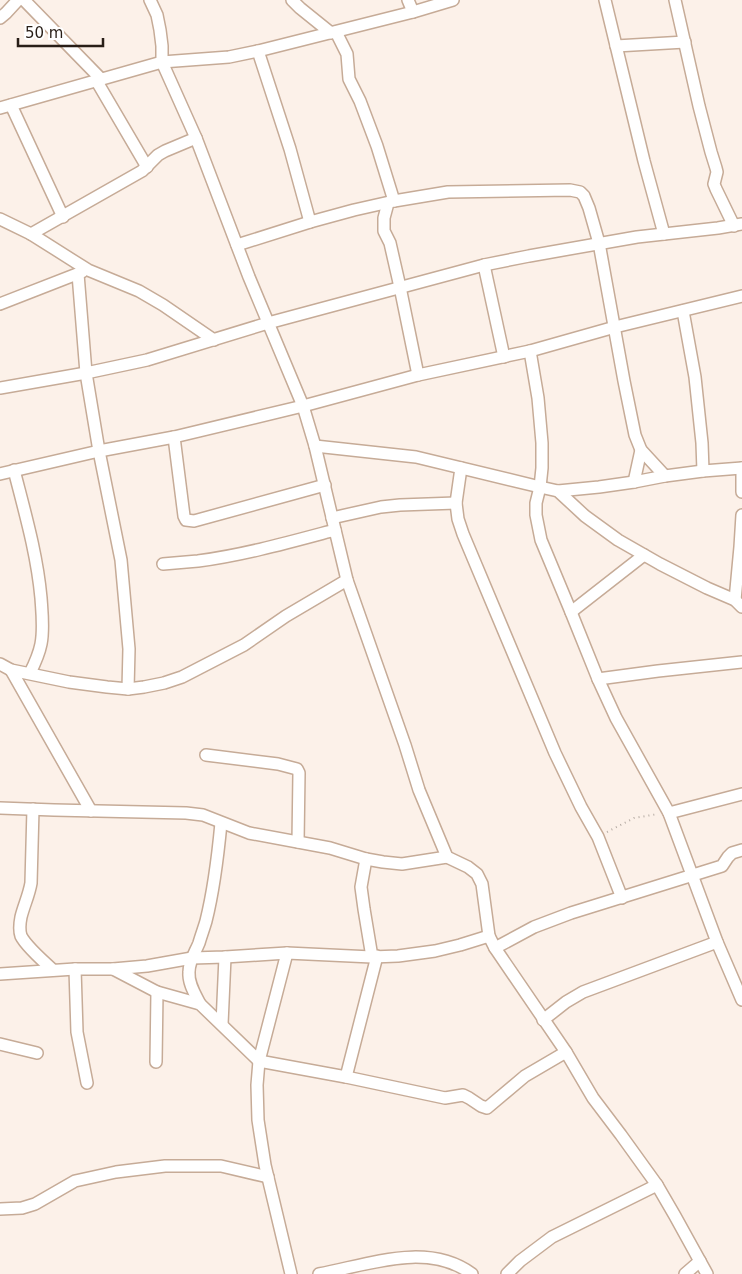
<svg xmlns="http://www.w3.org/2000/svg" width="742" height="1274" font-family="'DejaVu Sans',sans-serif">
	<rect width="100%" height="100%" fill="#fcf1e9"/>
	<g fill="none" stroke-linecap="round" stroke-linejoin="round">
		<g stroke="#c6ab97" stroke-width="14">
			<g id="street">
				<polyline points="24,0 101,79"/>
				<polyline points="150,0 157,15 160,30 162,46 162,62 196,138 249,277 303,406 315,446 347,580 405,745 419,790 447,857 468,867 477,874 482,884 489,936 495,948 566,1052 593,1098 621,1135 657,1185 675,1216 707,1274"/>
				<polyline points="292,0 300,8 331,33"/>
				<polyline points="408,0 413,12"/>
				<polyline points="605,0 644,161 664,234"/>
				<polyline points="675,0 699,106 711,152 716,168 717,172 714,184 716,189 734,226"/>
				<polyline points="0,18 6,13 18,0"/>
				<polyline points="336,32 347,54 349,79 360,101 377,146 394,201"/>
				<polyline points="616,46 685,42"/>
				<polyline points="258,51 290,149 310,222"/>
				<polyline points="96,80 147,167"/>
				<polyline points="11,105 63,217"/>
				<polyline points="0,108 162,62 229,57 258,51 413,12 453,0"/>
				<polyline points="388,203 384,218 384,231 390,243 400,287 418,375"/>
				<polyline points="0,219 31,234 88,270 139,291 163,305 214,340"/>
				<polyline points="31,234 142,171 158,155 165,151 196,138"/>
				<polyline points="237,245 310,222 354,210 394,201 448,192 570,190 580,192 584,196 589,208 599,243 624,381 635,435 641,450 665,476"/>
				<polyline points="484,265 504,357"/>
				<polyline points="78,274 86,373 99,451 121,560 129,649 128,689"/>
				<polyline points="0,304 82,272"/>
				<polyline points="683,311 695,377 702,443 703,471"/>
				<polyline points="530,351 538,398 542,443 542,468 540,487 536,503 536,515 541,540 571,612 598,679 616,718 669,813 717,942 742,1000"/>
				<polyline points="0,388 86,373 147,360 268,323 484,265 529,256 637,237 718,228 742,224"/>
				<polyline points="174,437 184,516 186,520 194,521 325,485"/>
				<polyline points="315,446 416,457 540,487 558,491 585,516 618,540 660,564 707,588 735,600 742,607"/>
				<polyline points="461,468 456,503 458,519 463,534 555,753 581,807 598,837 622,898"/>
				<polyline points="742,468 742,492"/>
				<path d="M14,470C25,513 37,554 41,598C42,613 44,629 41,644C39,654 35,663 30,673"/>
				<polyline points="0,474 99,451 174,437 303,406 418,375 530,351 615,327 742,296"/>
				<polyline points="634,482 641,450"/>
				<polyline points="558,491 599,487 634,482 665,476 703,471 742,468"/>
				<polyline points="332,518 381,507 400,505 456,503"/>
				<path d="M163,564C174,563 186,562 198,561C244,555 290,542 335,530"/>
				<polyline points="735,600 740,547 742,515"/>
				<polyline points="571,612 644,555"/>
				<polyline points="0,664 11,670 69,682 107,687 128,689 144,687 164,683 182,677 244,645 286,616 347,580"/>
				<polyline points="11,670 91,811"/>
				<polyline points="598,679 658,671 742,662"/>
				<polyline points="206,755 278,764 297,769 299,773 298,842"/>
				<polyline points="0,808 54,810 186,813 203,815 249,833 330,848 366,859 383,862 402,864 447,857"/>
				<path d="M33,809L31,883C29,895 24,905 21,917C20,922 19,930 21,936C26,946 44,962 53,970"/>
				<polyline points="669,813 742,794"/>
				<polyline points="366,859 361,887 364,909 372,957"/>
				<polyline points="495,948 534,927 571,913 722,866 728,857 732,853 742,850"/>
				<polyline points="287,953 259,1061 257,1085 258,1120 265,1165 291,1274"/>
				<polyline points="75,969 77,1032 87,1083"/>
				<polyline points="113,969 157,992 200,1004 259,1061 346,1077 445,1098 463,1095 469,1098 481,1106 487,1108 525,1076 566,1052"/>
				<polyline points="0,974 75,969 113,969 147,966 192,958 225,957 287,953 372,957 398,956 435,951 460,945 489,936"/>
				<path d="M200,1004C195,994 188,983 189,972C189,961 195,953 199,943C201,936 204,928 206,921C214,889 218,855 221,823"/>
				<polyline points="543,1020 566,1002 583,992 717,942"/>
				<polyline points="222,1024 225,957"/>
				<polyline points="0,1044 37,1053"/>
				<polyline points="156,1062 157,992"/>
				<polyline points="346,1077 377,956"/>
				<polyline points="0,1209 22,1208 35,1204 75,1181 116,1172 165,1166 221,1166 268,1177"/>
				<path d="M319,1274C368,1265 427,1241 472,1274"/>
				<polyline points="507,1274 520,1261 552,1237 657,1185"/>
				<polyline points="685,1274 700,1261"/>
			</g>
		</g>
		<polyline stroke="#b6aca4" stroke-width="2" stroke-dasharray="1 4" stroke-linecap="butt" points="607,832 634,818 658,814"/>
		<use href="#street" stroke="#fff" stroke-width="11"/>
	</g>
	<path d="M18 38v8h85v-8" fill="none" stroke="#281e17" stroke-width="2.5"/>
	<text x="25" y="38" font-size="15" fill="#281e17" stroke="#ffffff" stroke-width="4" paint-order="stroke">50 m</text>
</svg>
